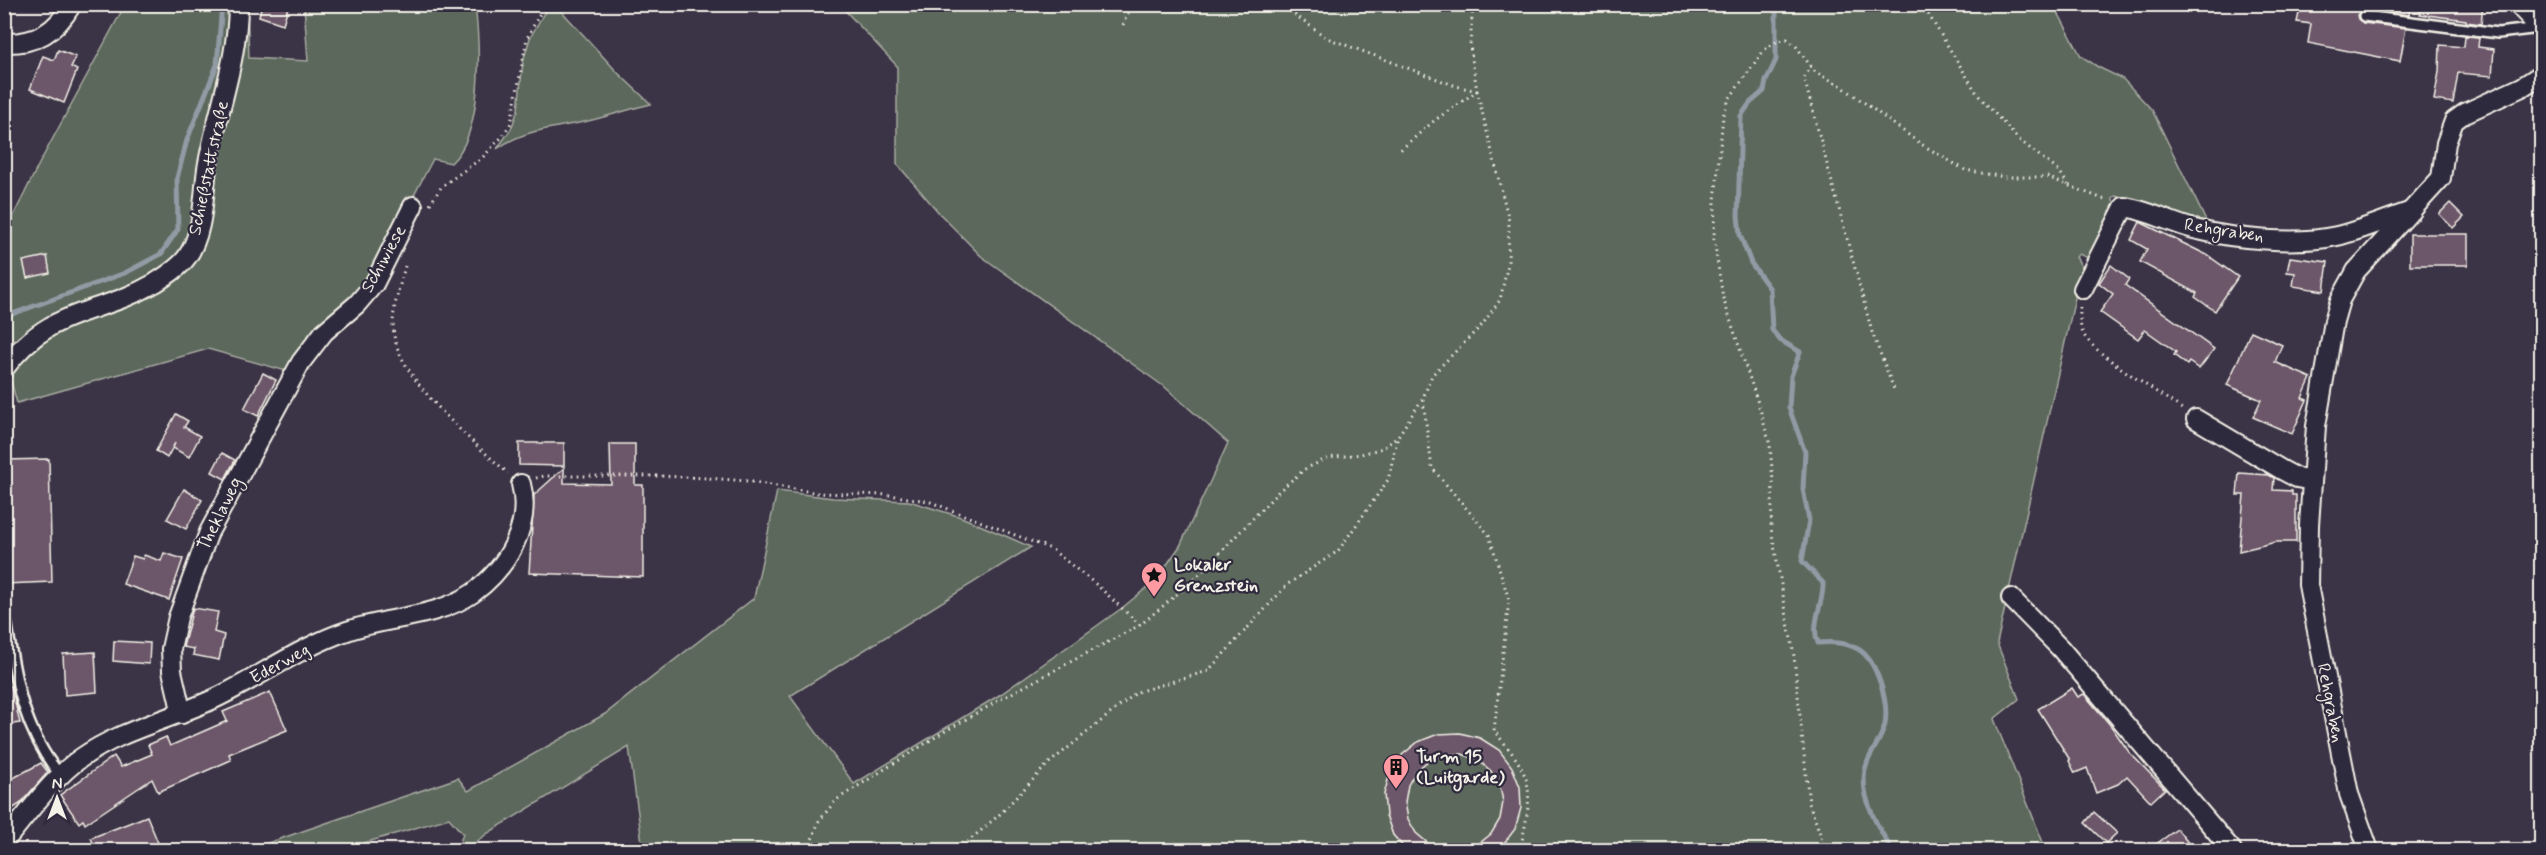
<svg xmlns="http://www.w3.org/2000/svg" width="2546" height="855" font-family="Mynerve,sans-serif">
	<rect width="100%" height="100%" fill="#3b3346"/>
	<filter id="ink" filterUnits="userSpaceOnUse"><feTurbulence type="fractalNoise" baseFrequency=".0167" numOctaves="2"/><feDisplacementMap in="SourceGraphic" scale="12" xChannelSelector="R" yChannelSelector="G"/><feConvolveMatrix kernelMatrix="1 2 1 2 8 2 1 2 1" color-interpolation-filters="sRGB"/></filter>
	<g filter="url(#ink)">
		<g fill="#5c675b" stroke="#a8aca2" stroke-width="1.5">
			<path d="M549,4L556,5L618,73L651,104C629,109 607,117 584,122C551,129 525,129 497,149L511,129L518,110L523,61L530,38Z"/>
			<path d="M125,5H247L249,58L308,61L304,5H475C480,46 484,133 451,163L433,159L369,281L286,371L208,349L17,403L5,360L4,235L39,164Z"/>
			<polygon points="840,5 2054,5 2081,56 2098,67 2123,79 2152,110 2206,221 2203,223 2163,213 2116,196 2113,197 2113,201 2120,205 2090,256 2085,257 2079,254 2076,257 2082,267 1997,643 2019,699 1994,719 2046,850 643,850 629,747 488,833 471,846 469,850 457,850 463,834 449,818 340,850 268,850 265,844 458,778 468,791 605,714 754,598 777,491 833,498 909,501 961,517 1031,547 790,696 854,784 1001,694 1122,608 1156,580 1180,546 1228,443 1166,388 981,256 940,214 897,164 897,66"/>
		</g>
		<g fill="none" stroke-linecap="round" stroke-linejoin="round">
			<g stroke="#909ba5" stroke-width="5">
				<path d="M1776,4V60L1766,81L1764,91L1750,103L1741,116L1738,216L1740,235L1751,263L1770,289L1772,330L1780,340L1800,352L1791,376L1789,408L1805,452L1803,489L1809,520L1802,561L1823,583C1824,602 1810,625 1818,643C1832,642 1845,642 1858,649C1877,660 1889,702 1885,724C1881,744 1864,757 1864,779C1864,804 1879,829 1892,850"/>
				<polyline points="4,317 125,273 161,254 178,229 177,178 187,140 217,65 222,4"/>
			</g>
		</g>
		<g fill="#6c5669" stroke="#f4f1e8" stroke-width="1.5">
			<polygon points="262,4 289,4 283,24 259,16"/>
			<polygon points="2301,4 2411,4 2409,15 2365,9 2357,15 2358,19 2363,23 2406,28 2400,61 2308,43 2311,24 2297,22"/>
			<polygon points="2421,4 2483,4 2481,24 2466,22 2466,20 2420,14"/>
			<polygon points="2465,36 2479,37 2478,47 2494,49 2492,76 2458,73 2453,103 2434,100 2439,72 2440,45 2464,47"/>
			<polygon points="58,50 76,57 71,67 77,70 64,103 30,89 43,56 54,60"/>
			<polygon points="2450,203 2464,217 2453,228 2439,214"/>
			<polygon points="2140,222 2207,255 2238,277 2215,311 2195,297 2197,293 2140,262 2147,249 2131,240"/>
			<rect x="2410" y="234" width="58" height="31"/>
			<polygon points="47,256 50,273 27,278 23,261"/>
			<polygon points="2290,257 2328,262 2324,291 2293,286 2295,273 2287,272"/>
			<polygon points="2111,265 2129,279 2125,285 2214,349 2199,369 2189,362 2187,365 2174,355 2176,352 2145,330 2138,339 2100,312 2113,294 2099,283"/>
			<polygon points="2251,331 2282,345 2275,362 2311,378 2302,398 2307,400 2292,434 2253,417 2261,400 2227,385"/>
			<polygon points="263,373 276,380 258,416 244,409"/>
			<polygon points="176,414 188,421 184,427 200,436 189,457 173,448 175,443 167,458 156,451"/>
			<polygon points="519,443 564,443 564,466 519,465"/>
			<polygon points="610,444 635,444 635,485 643,485 643,577 529,573 534,495 564,468 564,483 611,484"/>
			<polygon points="222,453 235,460 225,479 212,472"/>
			<polygon points="49,459 52,582 4,584 4,460"/>
			<polygon points="2239,473 2269,475 2274,478 2273,490 2292,491 2292,495 2296,495 2296,542 2276,542 2239,551 2244,495 2237,495"/>
			<polygon points="184,489 202,500 186,529 167,519"/>
			<polygon points="164,553 183,559 169,600 123,584 133,556 143,559 144,555 161,561"/>
			<polygon points="193,608 218,612 214,632 224,635 219,660 193,655 194,649 183,647"/>
			<polygon points="114,641 150,643 149,664 113,661"/>
			<polygon points="95,652 97,692 65,695 63,654"/>
			<polygon points="4,669 7,669 20,723 4,725"/>
			<polygon points="2072,688 2078,697 2084,694 2111,726 2129,752 2165,789 2151,802 2127,776 2118,784 2096,793 2087,768 2075,773 2069,761 2070,760 2038,709"/>
			<polygon points="270,692 287,730 229,754 231,760 158,792 152,779 85,824 83,820 79,823 60,795 114,756 121,767 152,754 148,745 166,737 170,746 227,721 223,712"/>
			<polygon points="1460,733 1480,738 1499,750 1512,767 1520,787 1521,808 1515,829 1499,850 1471,850 1491,834 1500,819 1503,802 1500,786 1491,771 1478,760 1462,754 1446,754 1429,760 1416,771 1408,785 1405,802 1408,819 1416,833 1436,850 1406,850 1393,835 1386,815 1384,794 1390,773 1402,755 1418,742 1438,734"/>
			<polygon points="41,763 48,772 20,804 4,814 4,783"/>
			<polygon points="2094,812 2117,833 2106,843 2085,823"/>
			<polygon points="147,816 161,850 96,850 91,838"/>
			<polygon points="2177,829 2194,850 2148,850"/>
		</g>
		<g fill="none" stroke-linecap="round" stroke-linejoin="round">
			<g stroke="#f4f1e8" stroke-width="14">
				<g id="lane">
					<polyline points="2364,16 2498,33 2540,28"/>
					<path d="M7,625C15,680 24,732 61,776"/>
				</g>
			</g>
			<g stroke="#f4f1e8" stroke-width="22">
				<g id="street">
					<polyline points="2517,4 2542,30"/>
					<path d="M4,43C36,44 56,32 72,4"/>
					<path d="M2083,289L2124,207C2148,210 2170,223 2194,229C2234,239 2297,245 2337,236C2362,230 2387,219 2412,211"/>
					<path d="M4,369C50,306 96,317 155,283C166,276 179,268 187,257C204,232 203,198 207,169C216,114 238,62 238,4"/>
					<polyline points="2196,419 2282,470 2297,478 2312,481"/>
					<polyline points="2011,598 2060,648 2232,850"/>
					<polyline points="182,714 172,671 171,649 178,617 209,532 301,362 324,332 357,304 374,284 413,206"/>
					<path d="M4,842C27,815 52,778 81,758C122,729 173,719 218,697C261,676 302,646 347,631C387,617 437,618 473,593C507,568 532,526 521,484"/>
					<polyline points="2369,850 2349,794 2308,585 2309,525 2316,426 2334,321 2340,300 2356,271 2441,178 2446,143 2454,121 2465,113 2522,87 2542,74"/>
				</g>
			</g>
			<g stroke="#f4f1e8" stroke-width="3" stroke-dasharray="1.5 4.5" stroke-linecap="butt">
				<polyline points="1280,4 1327,38 1456,86 1477,91 1435,120 1398,152"/>
				<polyline points="1922,4 1978,95 2018,139 2060,172 2068,185"/>
				<polyline points="1123,25 1132,4"/>
				<polyline points="1811,66 1804,78 1872,332 1895,392"/>
				<polyline points="430,204 442,186 482,158 501,138 511,123 527,38 545,4"/>
				<path d="M405,266C400,287 390,313 394,335C400,379 474,444 508,473"/>
				<path d="M2080,307C2080,316 2079,326 2084,335C2094,354 2161,394 2182,409"/>
				<path d="M1423,400L1432,468L1489,535L1509,600L1494,731C1536,779 1533,790 1520,850"/>
				<polyline points="536,478 544,476 659,476 707,478 747,481 818,493 889,495 928,501 1051,549 1098,586 1140,625"/>
				<polyline points="808,850 819,821 836,800 942,733 1010,694 1140,625 1192,582 1280,490 1305,469 1328,458 1361,454 1383,448 1397,437"/>
				<polyline points="958,850 999,815 1048,764 1137,692 1208,671 1288,584 1338,551 1388,480 1398,436 1423,398 1432,375 1482,325 1500,300 1508,264 1509,221 1477,91 1470,46 1473,4"/>
				<polyline points="1826,850 1809,803 1794,656 1771,528 1773,481 1770,445 1760,409 1723,298 1714,239 1715,201 1723,116 1729,99 1764,50 1776,42 1787,39 1796,46 1815,72 1840,85 1921,144 1965,170 2004,177 2047,177 2108,201"/>
			</g>
			<use href="#lane" stroke="#2f2a3d" stroke-width="9"/>
			<use href="#street" stroke="#2f2a3d" stroke-width="18"/>
		</g>
	</g>
	<defs>
		<g id="sight-pin" transform="scale(1.35)"><path d="M0 17L-7.5 6A9.5 9.5 0 1 1 7.5 6Z" fill="#ff9aa2" stroke="#2f2a3d"/><path d="M0-6L1.8-2.2L6-1.7L2.9 1.2L3.7 5.4L0 3.3L-3.7 5.4L-2.9 1.2L-6-1.7L-1.8-2.2Z" fill="#111"/></g>
		<g id="building-pin" transform="scale(1.35)"><path d="M0 17L-7.5 6A9.5 9.5 0 1 1 7.5 6Z" fill="#ff9aa2" stroke="#2f2a3d"/><path d="M-4-6H4V6H1V3H-1V6H-4ZM-2.5-4.3h1.7v1.8h-1.7ZM.8-4.3h1.7v1.8H.8ZM-2.5-1h1.7V.8h-1.7ZM.8-1h1.7V.8H.8Z" fill="#111"/></g>
	</defs>
	<g fill-rule="evenodd">
		<use href="#sight-pin" x="1154" y="575"/>
		<use href="#building-pin" x="1396" y="767"/>
	</g>
	<g text-anchor="middle" dominant-baseline="central" stroke-width="4.5" stroke-linejoin="round" paint-order="stroke">
		<g font-size="18" fill="#f4f1e8" stroke="#2f2a3d">
			<text transform="translate(209 168) rotate(-78)">Schießstattstraße</text>
			<text transform="translate(2224 231) rotate(9)">Rehgraben</text>
			<text transform="translate(384 259) rotate(-61)">Schiwiese</text>
			<text transform="translate(220 514) rotate(-64)">Theklaweg</text>
			<text transform="translate(280 664) rotate(-29)">Ederweg</text>
			<text transform="translate(2330 703) rotate(79)">Rehgraben</text>
		</g>
		<g font-size="18" font-weight="bold" fill="#f4f1e8" stroke="#2f2a3d" text-anchor="start">
			<text x="1174" y="565">Lokaler<tspan x="1174" dy="21">Grenzstein</tspan></text>
			<text x="1416" y="757">Turm 15<tspan x="1416" dy="21">(Luitgarde)</tspan></text>
		</g>
	</g>
	<rect width="2546" height="855" fill="none" stroke="#2f2a3d" stroke-width="24"/>
	<rect x="12" y="12" width="2522" height="831" fill="none" stroke="#f4f1e8" stroke-width="2" filter="url(#ink)"/>
	<g transform="translate(57 798)" stroke="#2f2a3d" stroke-width="4.5" paint-order="stroke">
	<path d="M0-4.5L10 22L0 15L-10 22Z" fill="#f4f1e8"/>
	<text y="-9" font-size="16" font-weight="bold" text-anchor="middle" fill="#f4f1e8">N</text>
	</g>
</svg>
